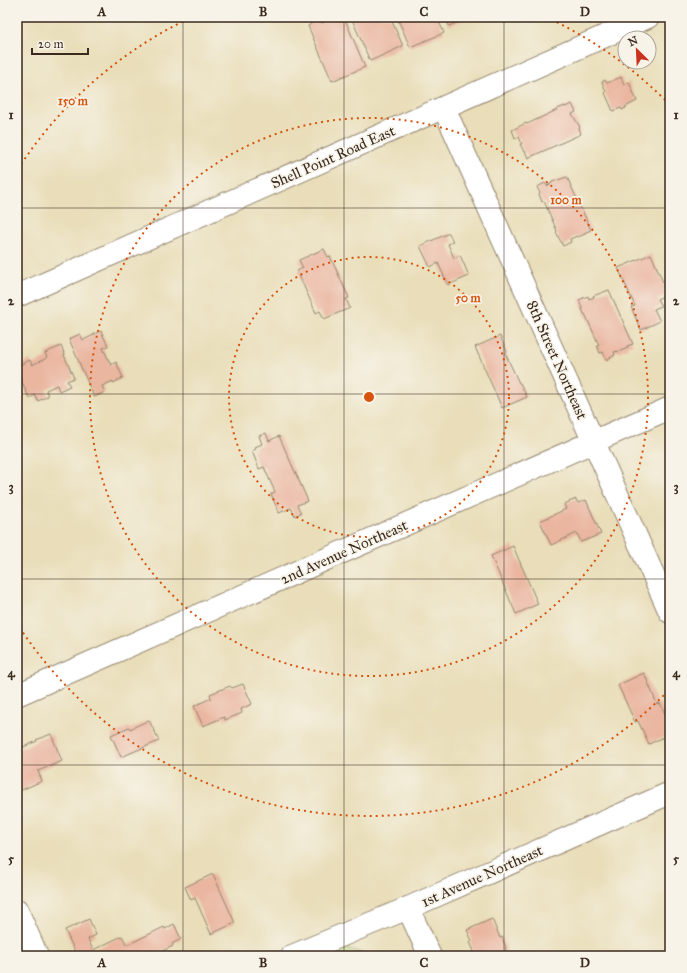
<svg xmlns="http://www.w3.org/2000/svg" width="687" height="973" font-family="'IM FELL Great Primer',serif">
	<rect width="100%" height="100%" fill="#f7f3e8"/>
	<filter id="ink" filterUnits="userSpaceOnUse"><feTurbulence type="fractalNoise" baseFrequency=".025" numOctaves="2"/><feDisplacementMap in="SourceGraphic" scale="8" xChannelSelector="R" yChannelSelector="G"/><feConvolveMatrix kernelMatrix="1 2 1 2 8 2 1 2 1" color-interpolation-filters="sRGB"/></filter>
	<filter id="wash" filterUnits="userSpaceOnUse"><feTurbulence type="fractalNoise" baseFrequency=".012" numOctaves="4" result="noise"/><feDisplacementMap in="SourceGraphic" scale="16" xChannelSelector="R" yChannelSelector="G"/><feGaussianBlur stdDeviation="0.9" result="paint"/><feColorMatrix in="noise" values="0 0 0 0 0 0 0 0 0 0 0 0 0 0 0 0 0 1.4 0 .05"/><feComposite in="paint" operator="in"/></filter>
	<g filter="url(#wash)">
		<rect width="100%" height="100%" fill="#e9deb9"/>
		<polygon fill="#b6cd72" stroke="#787c48" points="346,948 371,956 321,956"/>
		<g id="blocks">
			<g fill="#eab6a0">
				<polygon points="326,17 344,17 365,67 332,81 308,26 310,25 310,24 319,20 319,21 321,21 322,23 326,21 325,18"/>
				<polygon points="351,17 390,17 403,46 370,61"/>
				<polygon points="397,17 437,17 444,33 410,47"/>
				<polygon points="445,17 469,17 449,26"/>
				<polygon points="621,77 624,85 629,82 637,101 625,107 626,108 622,110 621,108 613,111 605,93 606,92 602,82 605,80 607,83"/>
				<polygon points="572,104 576,112 572,114 580,127 579,128 581,134 528,158 525,151 524,152 520,144 522,144 519,137 515,138 512,130 526,123 527,124 557,110 557,109 565,106 565,107"/>
				<polygon points="567,177 591,230 584,233 585,234 578,237 577,236 570,239 571,242 563,246 556,232 557,231 544,201 542,202 539,194 540,193 537,187 545,183 547,186 552,183 552,182"/>
				<polygon points="449,233 453,242 448,244 454,258 460,255 469,276 448,285 438,263 430,267 420,246"/>
				<polygon points="324,249 328,257 330,256 349,298 346,299 350,308 324,319 320,311 316,313 297,271 303,268 299,260"/>
				<polygon points="651,254 663,282 668,283 670,288 667,292 668,294 657,299 661,306 654,309 660,321 641,330 631,307 635,306 618,268"/>
				<polygon points="609,290 633,344 627,346 628,348 618,352 618,351 614,352 615,355 606,360 603,352 600,353 597,346 599,345 585,314 584,314 579,300 588,296 589,299 594,297 593,296"/>
				<polygon points="101,331 108,346 103,348 111,365 116,362 123,378 113,383 113,381 102,386 105,392 94,397 69,339 80,334 83,340 94,335 94,334"/>
				<polygon points="500,336 507,352 505,353 519,383 520,383 527,397 502,408 475,347"/>
				<polygon points="61,346 65,355 64,355 74,378 67,381 70,386 59,391 57,385 46,390 48,396 38,401 35,395 29,398 19,375 17,375 17,366 30,360 32,365 47,358 45,353"/>
				<polygon points="266,433 269,441 279,436 308,501 297,505 301,513 295,516 291,508 279,513 271,494 275,492 264,467 259,469 252,451 256,449 255,447 262,444 259,436"/>
				<polygon points="576,499 578,503 586,500 601,534 581,542 577,533 551,545 540,521 566,509 564,504"/>
				<polygon points="513,546 538,604 516,614 491,556"/>
				<polygon points="644,673 657,704 660,703 668,720 666,721 670,731 670,734 649,744 638,721 635,722 618,685"/>
				<polygon points="243,684 252,704 241,709 242,713 225,720 224,717 203,726 194,706 211,698 210,694 230,686 232,688"/>
				<polygon points="149,720 159,741 121,757 111,735 129,727 130,729"/>
				<polygon points="51,734 62,761 38,771 42,781 17,792 17,750 37,741 36,740"/>
				<polygon points="213,874 235,923 211,934 195,898 191,900 185,887"/>
				<polygon points="89,919 96,935 88,939 93,950 122,936 127,945 164,927 165,929 174,924 181,939 172,944 173,946 152,956 150,952 141,956 77,956 65,930"/>
				<polygon points="492,919 500,938 502,937 506,948 505,948 508,956 476,956 470,942 472,941 467,930"/>
			</g>
		</g>
	</g>
	<g filter="url(#ink)">
		<use href="#blocks" fill-opacity="0" stroke="#92846c" stroke-width="1"/>
		<g fill="none" stroke-linecap="round" stroke-linejoin="round">
			<g stroke="#92846c" stroke-width="24">
				<g id="minor">
					<polyline points="444,108 670,612"/>
					<polyline points="17,695 670,408"/>
					<polyline points="408,908 430,956"/>
					<polyline points="17,910 37,956"/>
					<polyline points="292,956 408,908 670,793"/>
				</g>
			</g>
			<g stroke="#92846c" stroke-width="24">
				<polyline id="tertiary" points="17,296 648,17"/>
			</g>
			<use href="#minor" stroke="#fff" stroke-width="22"/>
			<use href="#tertiary" stroke="#fff" stroke-width="22"/>
		</g>
	</g>
	<path fill="none" stroke="#3b2a1e" stroke-width="1" stroke-opacity="0.55" d="M183,17V956M344,17V956M504,17V956M17,208H670M17,394H670M17,579H670M17,765H670"/>
	<g fill="none" stroke="#d7540e" stroke-width="2" stroke-dasharray="2 4">
		<circle cx="369" cy="397" r="140"/>
		<circle cx="369" cy="397" r="279"/>
		<path d="M668 691A419 419 0 0 1 18 625M18 169A419 419 0 0 1 192 17M546 17A419 419 0 0 1 668 103"/>
	</g>
	<g text-anchor="middle" dominant-baseline="central" stroke-width="3.5" stroke-linejoin="round" paint-order="stroke">
		<g font-size="15" fill="#3b2a1e" stroke="#f7f3e8">
			<text transform="translate(333 157) rotate(-24)">Shell Point Road East</text>
			<text transform="translate(557 360) rotate(66)">8th Street Northeast</text>
			<text transform="translate(344 552) rotate(-24)">2nd Avenue Northeast</text>
			<text transform="translate(482 876) rotate(-24)">1st Avenue Northeast</text>
		</g>
	</g>
	<circle cx="369" cy="397" r="6" fill="#d7540e" stroke="#f7f3e8" stroke-width="2"/>
	<g font-size="12" text-anchor="middle" font-weight="bold" fill="#d7540e" stroke="#f7f3e8" stroke-width="3.5" stroke-linejoin="round" paint-order="stroke">
		<text x="73" y="105">150 m</text>
		<text x="566" y="204">100 m</text>
		<text x="468" y="302">50 m</text>
	</g>
	<rect width="687" height="973" fill="none" stroke="#f7f3e8" stroke-width="44"/>
	<g transform="translate(637 50) rotate(336)"><circle r="19" fill="#f7f3e8" stroke="#aca397"/>
	<path d="M0-3L7 15L0 10L-7 15Z" fill="#c8321e"/>
	<text y="-6" font-size="11" font-weight="bold" text-anchor="middle" fill="#3b2a1e">N</text>
	</g>
	<path d="M32 48v6h56v-6" fill="none" stroke="#3b2a1e" stroke-width="2"/>
	<text x="38" y="48" font-size="12" fill="#3b2a1e" stroke="#f7f3e8" stroke-width="3" paint-order="stroke">20 m</text>
	<rect x="22" y="22" width="643" height="929" fill="none" stroke="#3b2a1e" stroke-width="1.5"/>
	<g font-size="13" text-anchor="middle" font-weight="bold" fill="#3b2a1e">
		<text x="102" y="16">A</text>
		<text x="263" y="16">B</text>
		<text x="424" y="16">C</text>
		<text x="585" y="16">D</text>
		<text x="11" y="119">1</text>
		<text x="676" y="119">1</text>
		<text x="11" y="305">2</text>
		<text x="676" y="305">2</text>
		<text x="11" y="491">3</text>
		<text x="676" y="491">3</text>
		<text x="11" y="677">4</text>
		<text x="676" y="677">4</text>
		<text x="11" y="863">5</text>
		<text x="676" y="863">5</text>
		<text x="102" y="967">A</text>
		<text x="263" y="967">B</text>
		<text x="424" y="967">C</text>
		<text x="585" y="967">D</text>
	</g>
</svg>
